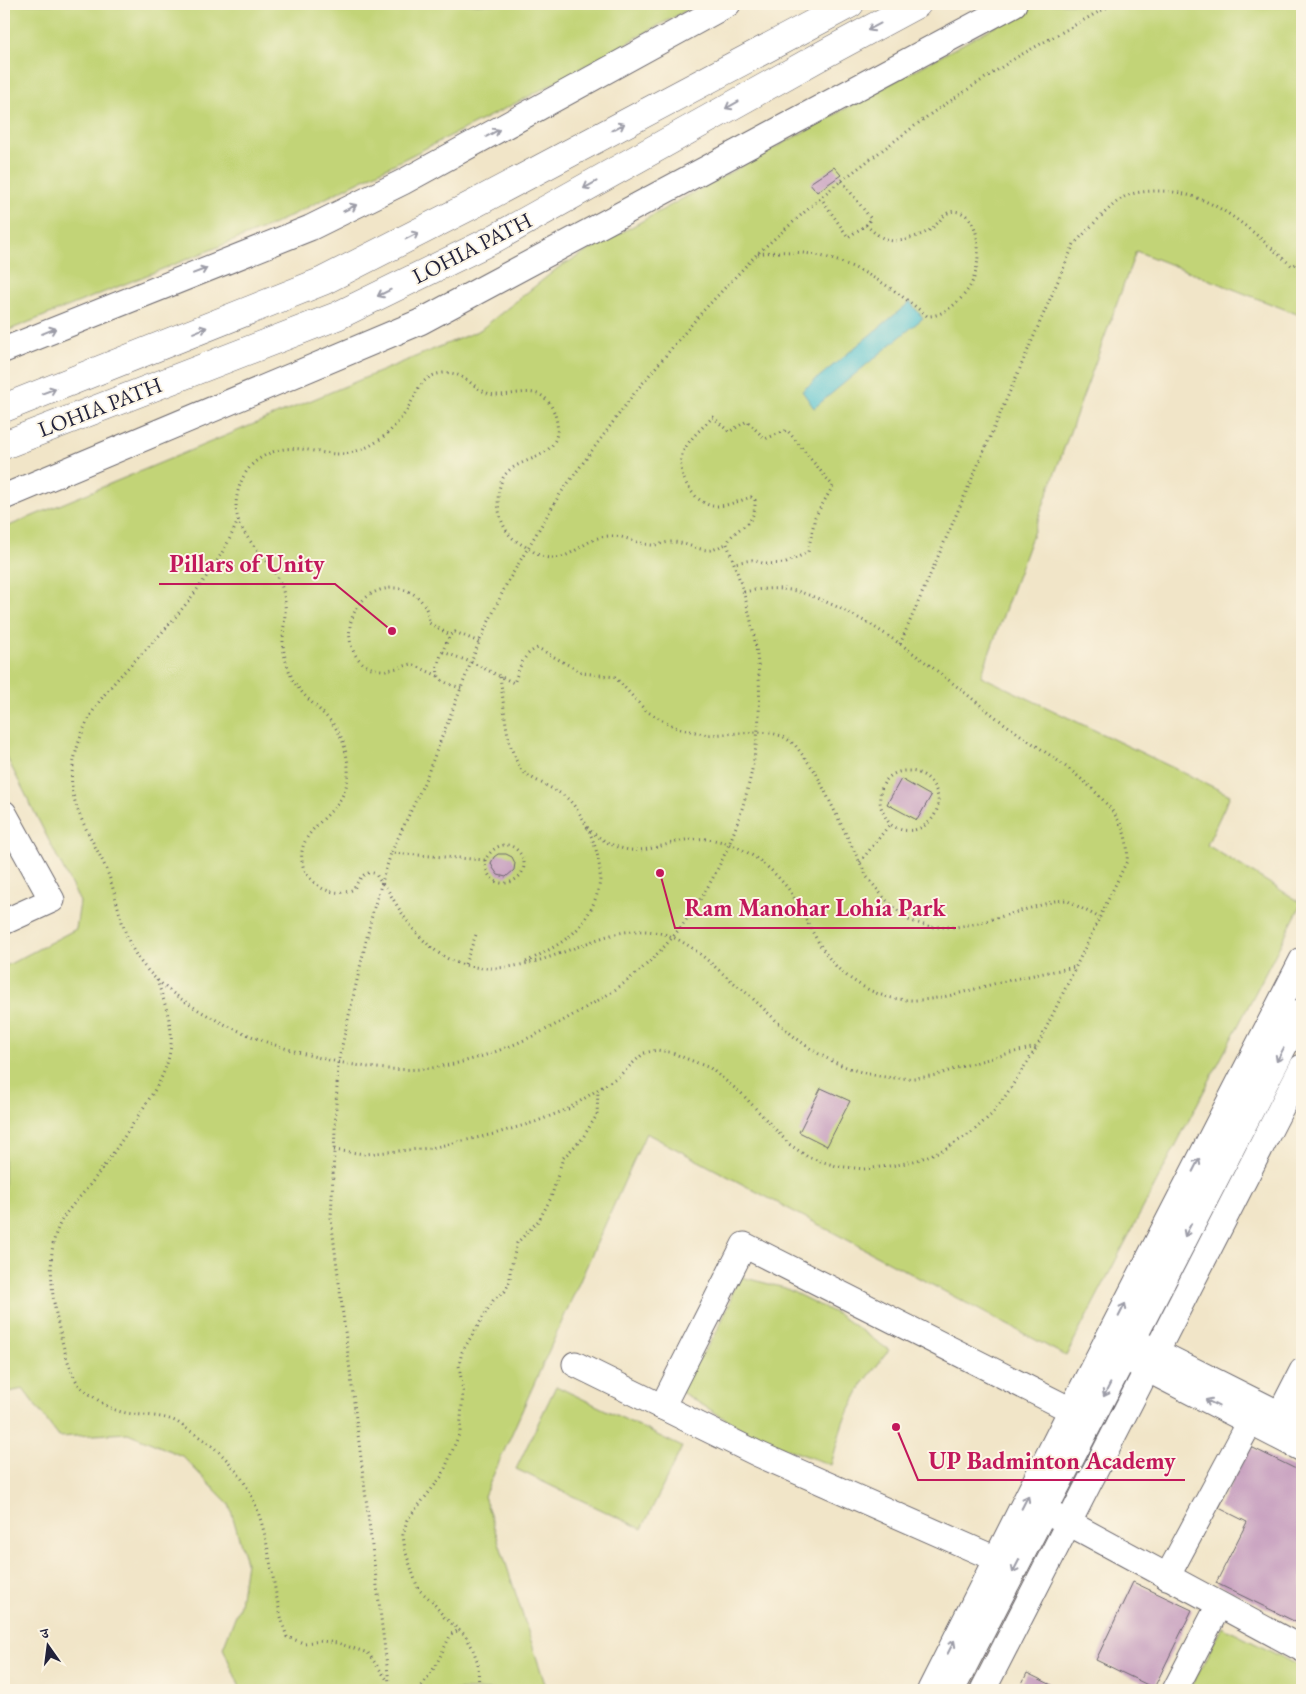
<svg xmlns="http://www.w3.org/2000/svg" width="1306" height="1694" font-family="'EB Garamond','Noto Serif Devanagari',serif">
	<rect width="100%" height="100%" fill="#fcf5e5"/>
	<filter id="ink" filterUnits="userSpaceOnUse"><feTurbulence type="fractalNoise" baseFrequency=".02" numOctaves="2"/><feDisplacementMap in="SourceGraphic" scale="10" xChannelSelector="R" yChannelSelector="G"/><feConvolveMatrix kernelMatrix="1 2 1 2 8 2 1 2 1" color-interpolation-filters="sRGB"/></filter>
	<filter id="wash" filterUnits="userSpaceOnUse"><feTurbulence type="fractalNoise" baseFrequency=".0096" numOctaves="4" result="noise"/><feDisplacementMap in="SourceGraphic" scale="20" xChannelSelector="R" yChannelSelector="G"/><feGaussianBlur stdDeviation="1.12" result="paint"/><feColorMatrix in="noise" values="0 0 0 0 0 0 0 0 0 0 0 0 0 0 0 0 0 1.4 0 .05"/><feComposite in="paint" operator="in"/></filter>
	<g filter="url(#wash)">
		<rect width="100%" height="100%" fill="#f1e5c8"/>
		<g fill="#c2d477" stroke="#727b59">
			<polygon points="4,4 698,4 528,97 268,227 4,332"/>
			<polygon points="1035,4 1302,4 1302,316 1136,251 981,676 1230,795 1207,845 1302,903 1066,1356 646,1133 484,1496 547,1690 241,1690 223,1648 240,1604 246,1562 229,1504 182,1456 128,1433 59,1437 23,1389 4,1393 4,967 76,929 80,902 4,752 4,528 480,330 559,267"/>
			<polygon points="737,1276 785,1288 839,1315 889,1350 862,1385 843,1422 831,1465 755,1437 678,1390 715,1335 729,1305"/>
			<polygon points="556,1386 682,1447 642,1529 516,1469"/>
			<polygon points="1222,1627 1302,1667 1302,1690 1189,1690"/>
		</g>
		<polygon fill="#58c4d0" stroke="#3d7386" points="910,302 923,318 814,408 802,391"/>
		<g id="blocks">
			<g fill="#c59cbe">
				<polygon points="834,167 841,175 817,192 810,183"/>
				<polygon points="901,779 931,796 917,820 887,804"/>
				<polygon points="498,854 506,854 512,857 515,863 514,870 506,877 498,875 493,868 491,863 494,857"/>
				<polygon points="821,1088 850,1101 827,1146 799,1132"/>
				<polygon points="1249,1446 1302,1472 1302,1625 1216,1583 1247,1522 1219,1508"/>
				<polygon points="1133,1582 1192,1610 1154,1688 1096,1660"/>
				<polygon points="1027,1673 1062,1690 1019,1690"/>
			</g>
		</g>
	</g>
	<g filter="url(#ink)">
		<use href="#blocks" fill-opacity="0" stroke="#6a666c" stroke-width="1"/>
		<g fill="none" stroke-linecap="round" stroke-linejoin="round">
			<g stroke="#6a666c" stroke-width="27">
				<g id="minor">
					<polyline points="4,350 310,228 403,182 728,4"/>
					<polyline points="4,497 420,322 1014,4"/>
					<polyline points="4,813 52,900 4,922"/>
					<polyline points="1141,1344 1302,1425"/>
					<polyline points="1133,1362 1302,1449"/>
					<polyline points="575,1364 758,1454 996,1559"/>
					<polyline points="662,1407 744,1245 1071,1410"/>
					<polyline points="1280,1414 1302,1371"/>
					<polyline points="1054,1515 1302,1649"/>
					<polyline points="1167,1577 1257,1409"/>
					<polyline points="930,1690 1071,1410 1302,960"/>
					<polyline points="952,1690 1302,1012"/>
					<polyline points="983,1690 1302,1067"/>
					<polyline points="1175,1690 1219,1605"/>
				</g>
			</g>
			<g stroke="#6a666c" stroke-width="29">
				<g id="major">
					<polyline points="4,408 323,281 470,206 850,4"/>
					<polyline points="4,445 337,316 490,241 826,53 917,4"/>
				</g>
			</g>
			<g stroke="#6a666c" stroke-width="3" stroke-dasharray="1 4" stroke-linecap="butt">
				<polyline points="842,181 871,219 866,225"/>
				<path d="M758,254C825,243 878,275 927,316C945,317 967,296 973,280C981,262 982,218 959,212C945,208 941,222 931,229C926,233 920,235 914,237C892,245 883,241 866,225L848,237L821,198"/>
				<path d="M238,520C224,557 192,598 166,628C123,676 81,703 72,773C68,810 99,846 110,879C119,906 122,934 138,958C165,998 229,1029 272,1044C320,1060 387,1076 438,1067C486,1059 531,1039 573,1015C588,1006 605,997 619,987C713,919 765,793 759,678C757,633 743,586 727,544C735,524 756,530 755,500L751,497C739,501 725,507 713,506C693,503 674,471 683,452C690,438 702,428 713,417L729,432L747,421L765,439L787,430L833,486L815,517L808,552L786,563L766,564L752,560L734,563"/>
				<path d="M744,592C763,588 784,587 803,593C876,618 934,669 993,715C1034,747 1081,770 1113,812C1124,827 1129,843 1127,861L1037,1047"/>
				<path d="M900,644L1074,244C1087,231 1110,205 1124,197C1133,192 1148,191 1158,191C1215,191 1252,232 1292,266L1302,261"/>
				<path d="M443,652L471,662L514,683C520,668 522,654 538,648L583,673L615,677L646,711L677,728L708,735L757,732L771,733L782,736L790,741L795,745L816,773L867,877L885,899L908,920L931,927H956L979,923L1055,901L1066,900L1100,918"/>
				<path d="M438,676L412,664C403,666 396,669 386,670C340,672 337,604 380,590C392,587 399,587 410,592C422,598 429,610 429,623L450,635"/>
				<path d="M500,677C505,707 504,742 521,769C527,779 560,789 571,802C588,822 601,854 600,879C599,895 590,913 581,925C567,942 543,953 524,963"/>
				<path d="M461,688C455,686 447,684 442,680C430,671 446,645 450,635L455,632L479,642"/>
				<path d="M587,828C601,840 620,852 639,850C657,849 674,841 692,839C732,836 766,860 790,891C805,915 816,944 835,965C843,974 852,980 862,986C907,1013 951,995 997,983C1023,977 1049,972 1075,967"/>
				<path d="M485,860C487,905 545,875 516,849C504,839 491,849 485,860L391,853L424,783L479,642L507,583L560,494L636,391L702,312L757,254L833,187L932,113L1017,57L1113,4"/>
				<path d="M860,862L890,824C917,845 954,811 931,782C926,775 917,771 908,771C886,770 875,791 882,810C884,815 887,820 890,824"/>
				<polyline points="465,964 477,932"/>
				<path d="M157,980C164,1002 175,1028 170,1051C166,1076 151,1096 138,1116C122,1140 107,1163 89,1186C79,1199 64,1212 58,1228C49,1249 51,1273 53,1296C56,1317 66,1368 79,1385C82,1389 87,1392 91,1395C98,1400 107,1407 115,1410C134,1417 156,1413 175,1421C181,1424 186,1429 192,1432C212,1445 222,1453 237,1472C273,1519 268,1583 287,1637L304,1643L322,1641L337,1643L368,1653L388,1681"/>
				<path d="M334,1150L365,1154L431,1148L494,1134L535,1122L568,1109L619,1076L644,1053L657,1050L670,1052L710,1068L742,1094L789,1144L808,1157L836,1166L864,1169L897,1165L918,1160L945,1149L971,1133L991,1115L1006,1095L1037,1047C1011,1052 985,1060 960,1067C950,1070 940,1075 930,1076C887,1084 839,1070 804,1044C780,1027 761,1004 738,986C714,968 694,943 664,934C625,924 597,940 561,953C524,967 475,978 440,954C417,938 402,915 389,892C385,885 380,883 376,874C365,869 358,880 354,889C344,894 334,893 323,889C315,884 305,875 303,866C294,831 333,820 344,792C351,776 348,758 343,742C333,714 305,703 292,678C287,666 283,654 283,641C283,623 288,609 283,591C273,552 226,537 238,491C241,479 248,466 259,459C297,434 322,463 357,451C376,445 390,433 402,417C416,400 416,376 443,373C467,370 477,397 500,395C522,394 543,384 554,412C558,422 559,433 554,442C543,462 513,459 503,478C495,494 497,518 508,533C513,540 521,544 528,548C535,553 543,558 551,558C574,559 586,536 610,536C625,535 639,545 653,545C659,545 665,542 672,542C684,542 697,550 709,550C716,550 721,545 727,544"/>
				<polyline points="390,1690 331,1219 338,1063 373,911 391,853"/>
				<polyline points="419,1690 436,1665 451,1634 459,1630"/>
				<polyline points="479,1690 478,1663 472,1647 465,1635 444,1617 432,1601 418,1589 405,1550 403,1535 407,1520 442,1476 460,1432 463,1391 459,1365 462,1352 494,1299 505,1291 510,1281 510,1272 517,1243 539,1220 551,1198 563,1158 582,1139 597,1115 598,1091"/>
			</g>
			<use href="#minor" stroke="#fff" stroke-width="25"/>
			<use href="#major" stroke="#fff" stroke-width="28"/>
		</g>
		<defs><path id="oneway-shaft" d="M-6 0H5M1.5-3L5.5 0L1.5 3" fill="none" stroke-width="1.6" stroke-linecap="round" stroke-linejoin="round" transform="scale(1.25)"/></defs>
		<g stroke="#9c9ca7">
			<use href="#oneway-shaft" transform="translate(874 27) rotate(152)"/>
			<use href="#oneway-shaft" transform="translate(732 105) rotate(151)"/>
			<use href="#oneway-shaft" transform="translate(618 127) rotate(-28)"/>
			<use href="#oneway-shaft" transform="translate(493 133) rotate(-29)"/>
			<use href="#oneway-shaft" transform="translate(590 185) rotate(151)"/>
			<use href="#oneway-shaft" transform="translate(350 208) rotate(-26)"/>
			<use href="#oneway-shaft" transform="translate(412 236) rotate(-27)"/>
			<use href="#oneway-shaft" transform="translate(200 271) rotate(-21)"/>
			<use href="#oneway-shaft" transform="translate(384 293) rotate(154)"/>
			<use href="#oneway-shaft" transform="translate(200 330) rotate(-22)"/>
			<use href="#oneway-shaft" transform="translate(49 331) rotate(-22)"/>
			<use href="#oneway-shaft" transform="translate(49 391) rotate(-21)"/>
			<use href="#oneway-shaft" transform="translate(1280 1055) rotate(118)"/>
			<use href="#oneway-shaft" transform="translate(1196 1165) rotate(-63)"/>
			<use href="#oneway-shaft" transform="translate(1188 1230) rotate(117)"/>
			<use href="#oneway-shaft" transform="translate(1122 1310) rotate(-63)"/>
			<use href="#oneway-shaft" transform="translate(1107 1390) rotate(117)"/>
			<use href="#oneway-shaft" transform="translate(1212 1403) rotate(-153)"/>
			<use href="#oneway-shaft" transform="translate(1025 1502) rotate(-63)"/>
			<use href="#oneway-shaft" transform="translate(1016 1566) rotate(117)"/>
			<use href="#oneway-shaft" transform="translate(951 1647) rotate(-63)"/>
		</g>
	</g>
	<g text-anchor="middle" dominant-baseline="central" stroke-width="4" stroke-linejoin="round" paint-order="stroke">
		<g font-size="22" fill="#22223b" stroke="#fcf5e5">
			<text transform="translate(472 248) rotate(-27)">LOHIA PATH</text>
			<text transform="translate(100 407) rotate(-21)">LOHIA PATH</text>
		</g>
	</g>
	<path fill="none" stroke="#c2185b" stroke-width="2" d="M392 631L335 584H159M660 873L675 928H956M896 1427L918 1480H1185"/>
	<g fill="#c2185b" stroke="#fcf5e5" stroke-width="2">
		<circle cx="392" cy="631" r="5"/>
		<circle cx="660" cy="873" r="5"/>
		<circle cx="896" cy="1427" r="5"/>
	</g>
	<g font-size="24" text-anchor="middle" font-weight="bold" fill="#c2185b" stroke="#fcf5e5" stroke-width="4" stroke-linejoin="round" paint-order="stroke">
		<text x="247" y="572">Pillars of Unity</text>
		<text x="815" y="916">Ram Manohar Lohia Park</text>
		<text x="1052" y="1469">UP Badminton Academy</text>
	</g>
	<rect width="1306" height="1694" fill="none" stroke="#fcf5e5" stroke-width="20"/>
	<g transform="translate(48 1646) rotate(346)" stroke="#fcf5e5" stroke-width="4" paint-order="stroke">
	<path d="M0-4L9 19L0 12L-9 19Z" fill="#22223b"/>
	<text y="-8" font-size="14" font-weight="bold" text-anchor="middle" fill="#22223b">उ</text>
	</g>
</svg>
